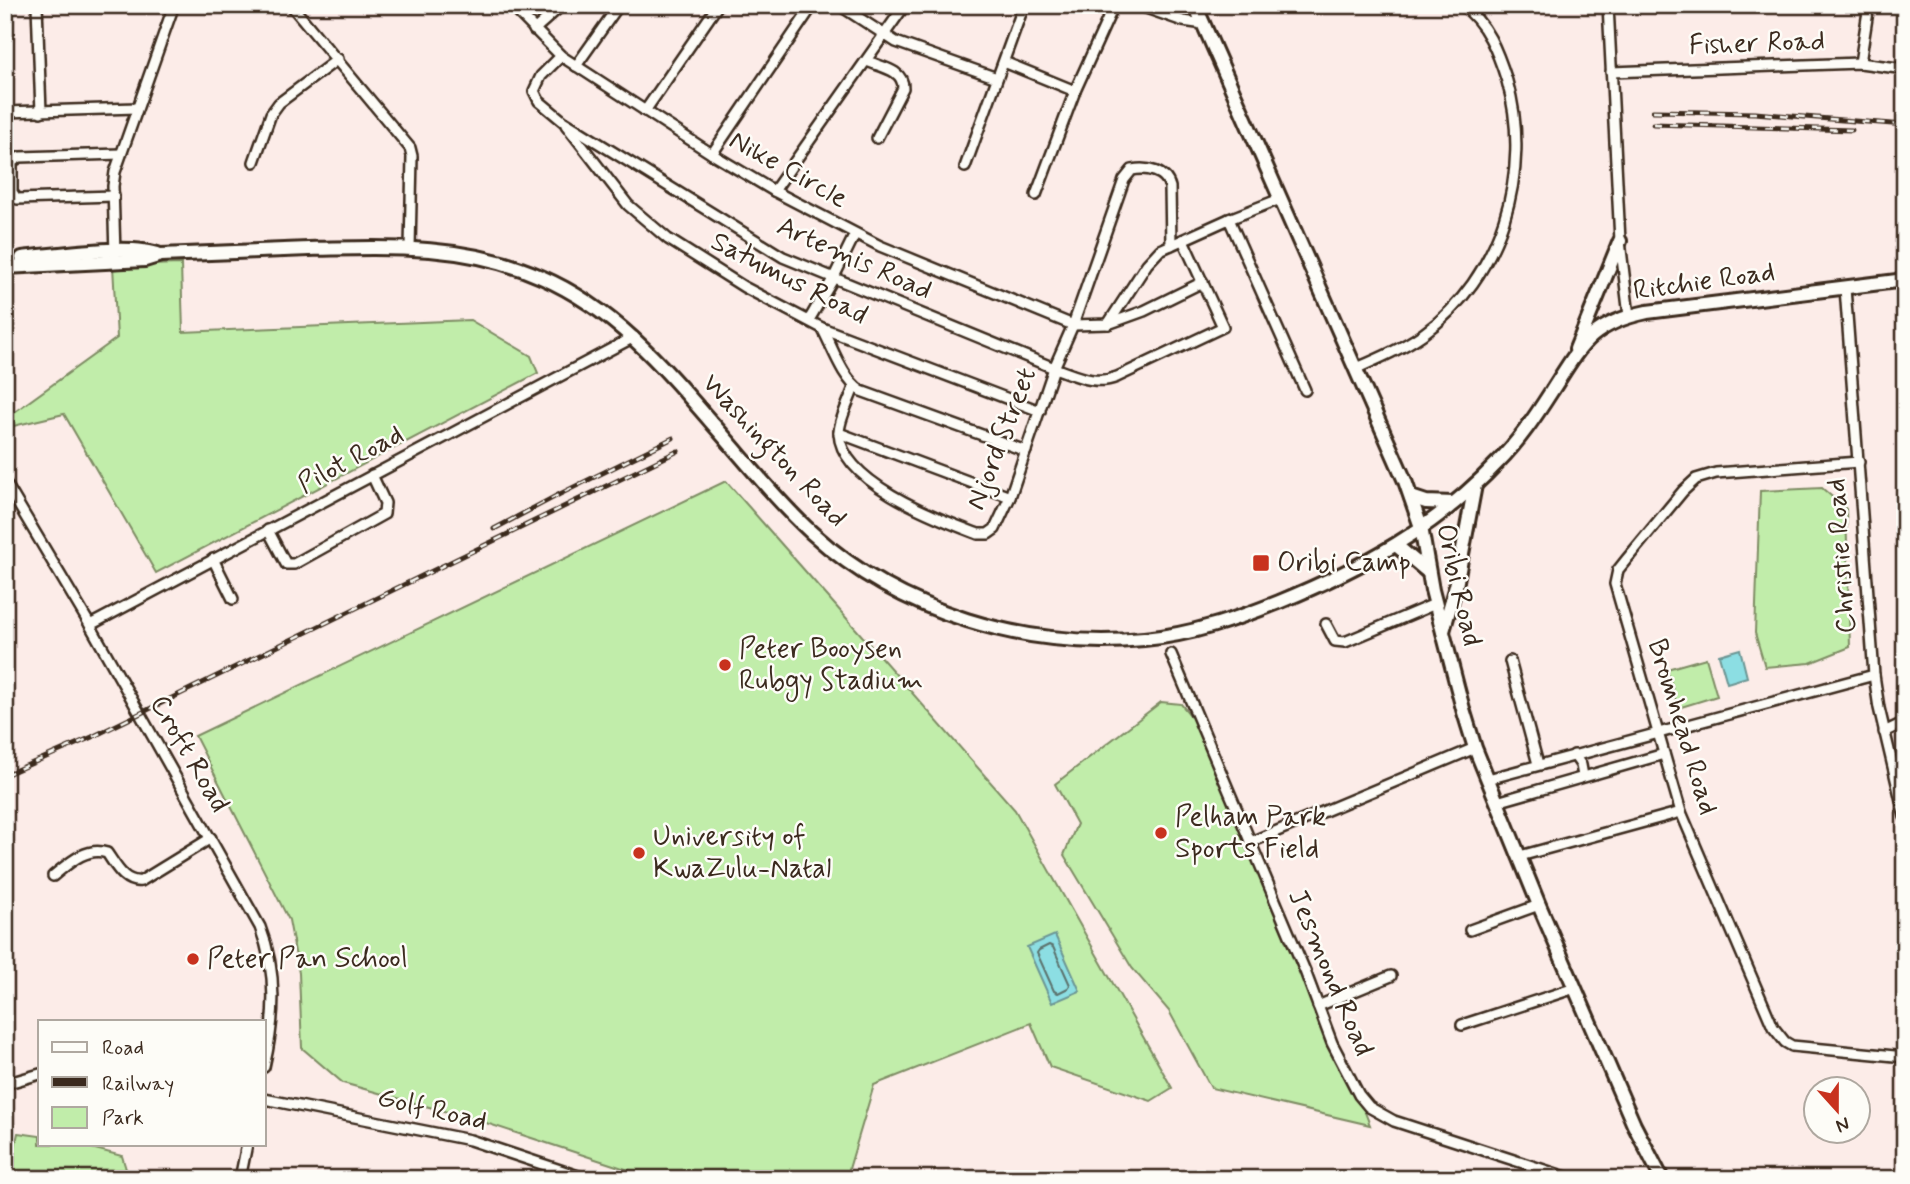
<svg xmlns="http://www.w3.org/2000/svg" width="1910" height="1184" font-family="Mynerve,sans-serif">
	<rect width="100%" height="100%" fill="#fcece8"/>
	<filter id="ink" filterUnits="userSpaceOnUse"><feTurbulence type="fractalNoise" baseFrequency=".0143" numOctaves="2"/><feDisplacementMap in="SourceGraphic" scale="14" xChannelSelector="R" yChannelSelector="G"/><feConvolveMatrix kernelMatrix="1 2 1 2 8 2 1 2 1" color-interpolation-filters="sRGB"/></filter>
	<g filter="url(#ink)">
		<g fill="#c1edaa" stroke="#7e8c64" stroke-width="2">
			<polygon points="181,264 183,332 470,320 531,356 538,373 156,573 64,414 5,428 5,416 13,413 117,338 113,266"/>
			<polygon points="726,481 1015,810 1172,1088 1151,1101 1050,1067 1031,1023 874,1085 846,1179 656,1179 483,1122 343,1083 302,1048 299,973 289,920 195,736"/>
			<polygon points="1822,488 1846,509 1850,647 1810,663 1765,667 1755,633 1760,491"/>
			<polygon points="1706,658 1717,696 1678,708 1667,669"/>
			<polygon points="1161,702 1181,704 1214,744 1288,918 1370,1125 1211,1088 1169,1011 1132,968 1064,855 1077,824 1055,784"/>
			<polygon points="18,1133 40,1136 40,1144 76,1144 122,1156 129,1179 13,1179 10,1169"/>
			<polygon points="1189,1170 1241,1173 1261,1179 1175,1179"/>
		</g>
		<g fill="#8cdee3" stroke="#6c9694" stroke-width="2">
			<polygon points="1740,649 1747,677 1727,683 1719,655"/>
			<polygon points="1055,935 1080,991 1052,1003 1027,947"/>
		</g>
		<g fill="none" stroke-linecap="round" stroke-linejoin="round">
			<polygon stroke="#5b726d" stroke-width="2" points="1049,945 1053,947 1070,985 1068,988 1058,993 1054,991 1037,953 1039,950"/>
			<g stroke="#3b2a1e" stroke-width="14">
				<g id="street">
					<polyline points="37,5 41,112"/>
					<polyline points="291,5 410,148 412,156 410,248"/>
					<polyline points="511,5 561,56 712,154 774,191 880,246 1073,325 1108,324 1144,311 1203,282"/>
					<polyline points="839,5 896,42 997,78"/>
					<polyline points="1137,5 1183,21 1204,24"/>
					<polyline points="1608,5 1620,241 1629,316"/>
					<polyline points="534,30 562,5"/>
					<path d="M561,56L541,76L534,91L539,101L563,121L783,257L1054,368C1075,375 1095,386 1117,377L1223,327L1183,240"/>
					<path d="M867,61C881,67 904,70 903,88L877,138"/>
					<polyline points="1004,62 1075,91"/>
					<polyline points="1860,63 1869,5"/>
					<polyline points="576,66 619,5"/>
					<polyline points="1611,72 1860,63 1905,69"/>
					<polyline points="645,111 718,5"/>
					<polyline points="5,112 137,108"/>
					<polyline points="566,125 628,205 668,239 744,287 822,328 1040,411"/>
					<polyline points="712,154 813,5"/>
					<polyline points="254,162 271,114 279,103 338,59"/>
					<polyline points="965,167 1024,5"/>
					<polyline points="774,191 905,5"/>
					<polyline points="1036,195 1075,91 1114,5"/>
					<polyline points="114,196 17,199 12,192 12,162 20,157 121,154"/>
					<polyline points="1229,219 1305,390"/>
					<polyline points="115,255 113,186 115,172 174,5"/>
					<polyline points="1845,288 1874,675 1879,708 1905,817"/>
					<polyline points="809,320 833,279 855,234"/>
					<polyline points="1108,324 1147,264 1160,250 1229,219 1280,199"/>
					<path d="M822,328C833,348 842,378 861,391L1026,451"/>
					<path d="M1357,368C1380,358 1403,348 1423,334C1501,278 1533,171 1507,81C1498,53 1487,22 1461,5"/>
					<path d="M854,387C850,400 839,419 839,433C841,483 939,519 978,534H988L995,529L1010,497L1054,368L1073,325L1124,180L1132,170C1147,167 1166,171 1170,187L1171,245"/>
					<polyline points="839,433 1010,497"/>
					<polyline points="1859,462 1716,473 1696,479 1683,491 1626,560 1618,570 1615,584 1681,812 1773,1027 1785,1042 1792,1046 1905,1057"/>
					<path d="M5,482L90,625L260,927C278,973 275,1019 264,1067"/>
					<polyline points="268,530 286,564 294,564 384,514 385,503 372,475"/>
					<polyline points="213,559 233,599"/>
					<polyline points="1326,624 1335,641 1345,642 1435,604"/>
					<polyline points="90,625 634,337"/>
					<polyline points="1171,654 1305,971 1332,1043 1359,1095 1369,1107 1394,1121 1572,1179"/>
					<polyline points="1510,661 1538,764"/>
					<polyline points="1884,732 1905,722"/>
					<polyline points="1574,755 1581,765 1583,776"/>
					<polyline points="1488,779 1874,675"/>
					<polyline points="1497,802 1664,754"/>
					<polyline points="1251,842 1475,748"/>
					<polyline points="1520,856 1681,812"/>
					<path d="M53,876C68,864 86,846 107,853C116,866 124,883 141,881L211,838"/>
					<polyline points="1470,930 1539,905"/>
					<polyline points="1318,1006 1391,976"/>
					<polyline points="1462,1025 1575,988"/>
					<polyline points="5,1084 40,1074"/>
					<polyline points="264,1099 470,1140 587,1179"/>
					<polyline points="240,1179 247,1144"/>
				</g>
			</g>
			<g stroke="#3b2a1e" stroke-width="18">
				<g id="secondary">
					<polyline points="1195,5 1405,481 1421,527 1432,590 1463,709 1475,748 1539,905 1634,1125 1662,1179"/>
					<path d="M22,258C56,255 131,243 160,255"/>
					<path d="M5,267L145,260L161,255C210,253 260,251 309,249C388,247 467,244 541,277C613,308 662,365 712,423C745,460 776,500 812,533C900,613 1027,650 1144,639C1191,635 1236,619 1279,602C1362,568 1436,528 1498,462C1519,441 1535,417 1551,392C1580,347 1589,324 1647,312L1905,280"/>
					<polyline points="1576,349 1620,241"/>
					<polyline points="1411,497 1426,502 1453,503"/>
					<polyline points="1397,546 1428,572"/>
					<polyline points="1443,631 1456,586 1475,485"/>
				</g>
			</g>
			<use href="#street" stroke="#fdfcf7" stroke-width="9"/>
			<use href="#secondary" stroke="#fdfcf7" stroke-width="12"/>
			<g stroke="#3b2a1e" stroke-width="5">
				<g id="rail">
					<polyline points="1653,111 1755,113 1905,125"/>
					<polyline points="1653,124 1852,130"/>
					<polyline points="494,529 560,494 673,438"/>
					<polyline points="5,775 92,737 678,451"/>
				</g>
			</g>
			<use href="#rail" stroke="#fdfcf7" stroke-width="2.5" stroke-dasharray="8" stroke-linecap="butt"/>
		</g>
	</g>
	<g fill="#c8321e" stroke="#fdfcf7" stroke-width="2.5">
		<rect x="1252" y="554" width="18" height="18" rx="3.5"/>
		<circle cx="725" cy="665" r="7"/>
		<circle cx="1161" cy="833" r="7"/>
		<circle cx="639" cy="853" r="7"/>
		<circle cx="193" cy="959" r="7"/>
	</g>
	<g text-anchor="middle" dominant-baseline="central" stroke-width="5" stroke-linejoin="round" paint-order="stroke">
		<g font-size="28" fill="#3b2a1e" stroke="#fdfcf7">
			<text transform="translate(1757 44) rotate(-2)">Fisher Road</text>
			<text transform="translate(788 170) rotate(29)">Nike Circle</text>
			<text transform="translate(854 259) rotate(24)">Artemis Road</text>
			<text transform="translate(789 279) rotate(27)">Satumus Road</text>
			<text transform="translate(1704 282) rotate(-8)">Ritchie Road</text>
			<text transform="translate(1002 439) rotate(-69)">Njord Street</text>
			<text transform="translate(774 451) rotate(47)">Washington Road</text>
			<text transform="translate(351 460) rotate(-28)">Pilot Road</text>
			<text transform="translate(1842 556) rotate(-94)">Christie Road</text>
			<text transform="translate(1458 585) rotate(77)">Oribi Road</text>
			<text transform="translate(1682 727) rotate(73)">Bromhead Road</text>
			<text transform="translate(189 754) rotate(60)">Croft Road</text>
			<text transform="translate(1330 973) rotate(67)">Jesmond Road</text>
			<text transform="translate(432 1110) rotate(13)">Golf Road</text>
		</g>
		<g font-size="28" fill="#3b2a1e" stroke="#fdfcf7" text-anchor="start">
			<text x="1277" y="563">Oribi Camp</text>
			<text x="739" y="649">Peter Booysen<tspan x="739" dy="32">Rubgy Stadium</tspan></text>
			<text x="1175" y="817">Pelham Park<tspan x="1175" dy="32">Sports Field</tspan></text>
			<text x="653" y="837">University of<tspan x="653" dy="32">KwaZulu-Natal</tspan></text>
			<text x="207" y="959">Peter Pan School</text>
		</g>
	</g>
	<rect width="1910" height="1184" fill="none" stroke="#fdfcf7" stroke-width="28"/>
	<rect x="14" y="14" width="1882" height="1156" fill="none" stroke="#3b2a1e" stroke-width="2.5" filter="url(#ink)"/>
	<rect x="38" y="1020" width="228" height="126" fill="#fdfcf7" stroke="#afa8a0" stroke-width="2"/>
	<rect x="52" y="1042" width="35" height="10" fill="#fdfcf7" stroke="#afa8a0" stroke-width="2"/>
	<text x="102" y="1054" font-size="21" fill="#3b2a1e">Road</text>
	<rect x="52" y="1077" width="35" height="10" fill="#3b2a1e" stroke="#afa8a0" stroke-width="2"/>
	<text x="102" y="1090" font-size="21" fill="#3b2a1e">Railway</text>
	<rect x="52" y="1107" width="35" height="21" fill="#c1edaa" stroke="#afa8a0" stroke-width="2"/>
	<text x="102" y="1124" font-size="21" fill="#3b2a1e">Park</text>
	<g transform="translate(1837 1110) rotate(159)"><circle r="33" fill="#fdfcf7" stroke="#afa8a0" stroke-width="2"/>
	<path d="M0-5L12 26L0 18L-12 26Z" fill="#c8321e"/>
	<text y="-10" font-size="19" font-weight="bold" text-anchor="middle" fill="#3b2a1e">N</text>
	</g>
</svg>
